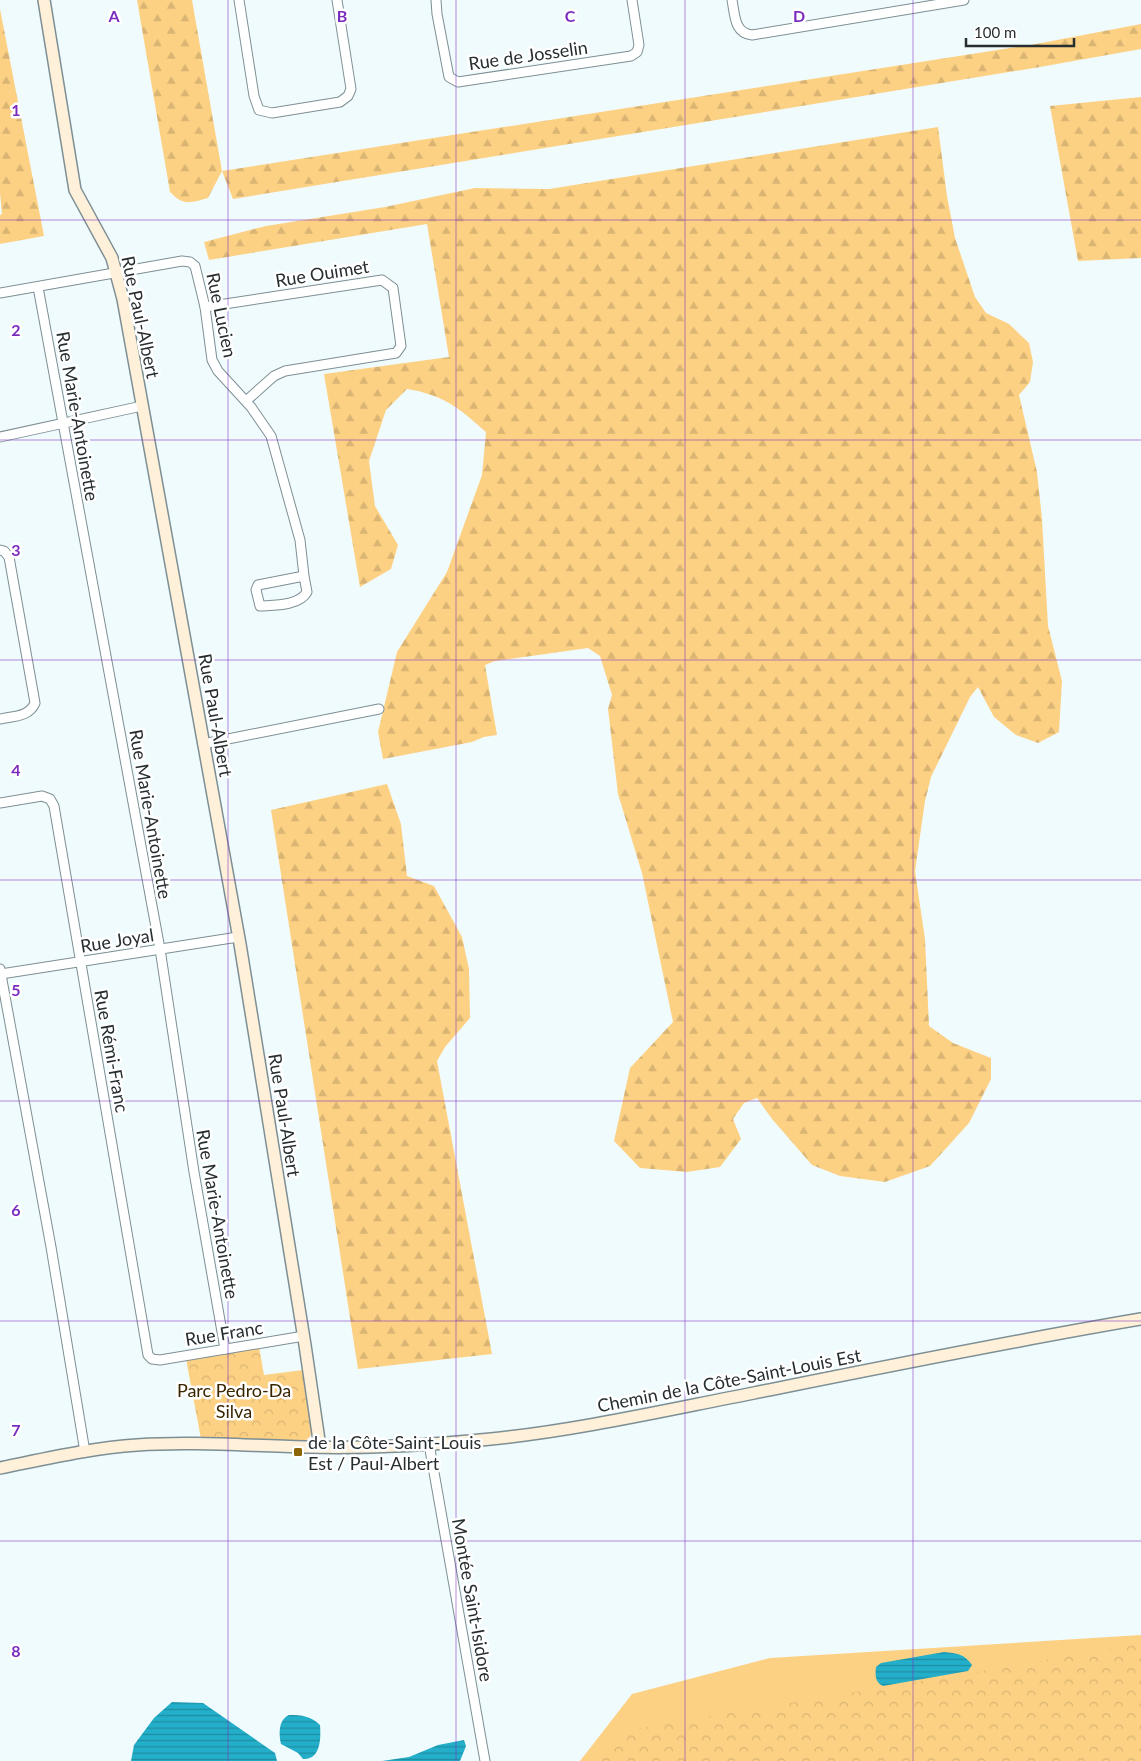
<svg xmlns="http://www.w3.org/2000/svg" width="1141" height="1761" font-family="Lato,sans-serif">
	<defs>
		<pattern id="forest-firs" width="22" height="20" patternUnits="userSpaceOnUse" patternTransform="scale(1.25)"><rect width="22" height="20" fill="#fdd184"/><path d="M5 1l3.5 6h-7zM16 11l3.5 6h-7z" fill="#d9b472"/></pattern>
		<pattern id="park-crowns" width="20" height="18" patternUnits="userSpaceOnUse" patternTransform="scale(1.25)"><rect width="20" height="18" fill="#fdd184"/><path d="M2 6a3 3 0 1 1 6 0M12 15a3 3 0 1 1 6 0" fill="none" stroke="#d9b472"/></pattern>
		<pattern id="water-rules" width="6" height="5" patternUnits="userSpaceOnUse" patternTransform="scale(1.25)"><rect width="6" height="5" fill="#23aeca"/><path d="M0 2.5h6" fill="none" stroke="#1e8ea4"/></pattern>
	</defs>
	<rect width="100%" height="100%" fill="#f0fbfe"/>
	<polygon fill="#fdd184" points="1141,1635 1141,1761 580,1761 632,1694 770,1658"/>
	<g fill="url(#forest-firs)">
		<path d="M137,0H192L222,171L1036,44L1141,24V49L1040,67L233,199L222,171L208,198C191,203 183,206 170,192Z"/>
		<polygon points="0,9 44,236 0,244 0,215 2,214 0,193"/>
		<polygon points="1141,97 1141,258 1078,261 1050,106"/>
		<path d="M938,127L947,196L955,238L975,297L986,313L1009,324L1029,343L1033,362L1030,382L1019,395L1037,472L1042,519L1048,626L1062,681L1059,732L1038,743L1016,735L994,717L978,687L970,697L931,777L925,801L915,871L925,939L929,1026L953,1043L991,1058V1079L969,1123L930,1166L885,1182L840,1176L812,1165L772,1119L757,1098L744,1103L733,1119L741,1139L720,1167L687,1172L640,1168L614,1141L630,1068L673,1022L642,873L618,794L608,709L612,695L600,656L588,648L495,661L485,665L497,735L484,737L472,742L383,759L378,732L397,652L447,572L482,475L486,432C459,408 444,395 407,389L386,410L369,461L375,506L398,545L391,569L360,587L324,374L449,357L427,224L209,260L204,242L266,226L385,207L475,188L549,189Z"/>
		<polygon points="387,784 401,824 407,876 434,886 462,937 469,969 470,1018 445,1047 437,1061 492,1354 358,1369 271,810"/>
	</g>
	<g fill="url(#park-crowns)">
		<path d="M259,1347L264,1375L303,1370L312,1433C310,1438 306,1441 300,1442L201,1439L186,1359Z"/>
		<polygon points="1141,1644 1141,1761 586,1761 630,1730"/>
	</g>
	<g fill="url(#water-rules)">
		<path d="M944,1652C957,1653 964,1654 972,1665L968,1671L883,1686C875,1683 875,1674 876,1667L881,1663Z"/>
		<polygon points="172,1702 203,1703 275,1753 277,1761 131,1761 134,1745 154,1718"/>
		<path d="M289,1715C302,1715 311,1716 320,1725C321,1738 321,1760 303,1759L298,1753L281,1744C279,1734 278,1720 289,1715Z"/>
		<polygon points="464,1740 466,1746 460,1761 382,1761 409,1757 438,1745"/>
	</g>
	<g fill="none" stroke-linecap="round" stroke-linejoin="round">
		<g stroke="#7d8f94" stroke-width="11">
			<g id="street">
				<polyline points="239,0 254,96 259,110 272,113 340,102 348,96 351,89 337,0"/>
				<polyline points="436,0 437,14 449,77 458,82 631,56 637,52 639,45 632,0"/>
				<path d="M732,0C735,15 734,33 752,35L964,0"/>
				<polyline points="38,287 160,949 194,1172 225,1349"/>
				<path d="M0,293L182,261L190,262L195,266L205,307L212,360L218,371L251,407L271,436L300,540L304,576L258,585L256,590L260,606C274,605 299,606 307,592L304,576"/>
				<polyline points="205,307 382,280 393,288 401,346 396,353 285,371 274,376 246,401"/>
				<polyline points="0,437 142,406"/>
				<path d="M0,550L4,551L9,557L35,703C29,717 14,716 0,719"/>
				<polyline points="203,744 379,709"/>
				<polyline points="0,803 42,796 50,799 54,806 148,1355 152,1359 160,1360 304,1336"/>
				<polyline points="0,969 51,1247 85,1452"/>
				<polyline points="1,974 238,937"/>
				<polyline points="429,1444 485,1761"/>
			</g>
		</g>
		<g stroke="#7d8f94" stroke-width="14">
			<g id="secondary">
				<polyline points="44,0 75,190 112,258 123,299 240,944 305,1345 320,1447"/>
				<path d="M0,1468C45,1459 91,1448 137,1445C193,1441 250,1446 305,1447C367,1449 429,1445 491,1439C579,1430 666,1410 754,1393C883,1367 1011,1341 1141,1319"/>
			</g>
		</g>
		<use href="#street" stroke="#fff" stroke-width="9"/>
		<use href="#secondary" stroke="#fef0d9" stroke-width="11"/>
	</g>
	<path fill="none" stroke="#7b2cbf" stroke-width="1" stroke-opacity="0.55" d="M228,0V1761M456,0V1761M685,0V1761M913,0V1761M0,220H1141M0,440H1141M0,660H1141M0,880H1141M0,1101H1141M0,1321H1141M0,1541H1141"/>
	<rect fill="#8d6508" stroke="#fff" stroke-width="2" x="293" y="1447" width="10" height="10" rx="2.5"/>
	<g text-anchor="middle" dominant-baseline="central" stroke-width="5" stroke-linejoin="round" paint-order="stroke">
		<g font-size="18" fill="#262e30" stroke="#fff">
			<text transform="translate(528 55) rotate(-8)">Rue de Josselin</text>
			<text transform="translate(322 273) rotate(-9)">Rue Ouimet</text>
			<text transform="translate(222 315) rotate(78)">Rue Lucien</text>
			<text transform="translate(141 317) rotate(78)">Rue Paul-Albert</text>
			<text transform="translate(78 416) rotate(80)">Rue Marie-Antoinette</text>
			<text transform="translate(216 715) rotate(80)">Rue Paul-Albert</text>
			<text transform="translate(151 814) rotate(80)">Rue Marie-Antoinette</text>
			<text transform="translate(117 940) rotate(-9)">Rue Joyal</text>
			<text transform="translate(112 1051) rotate(80)">Rue Rémi-Franc</text>
			<text transform="translate(285 1115) rotate(81)">Rue Paul-Albert</text>
			<text transform="translate(218 1214) rotate(80)">Rue Marie-Antoinette</text>
			<text transform="translate(224 1333) rotate(-9)">Rue Franc</text>
			<text transform="translate(729 1380) rotate(-11)">Chemin de la Côte-Saint-Louis Est</text>
			<text transform="translate(473 1600) rotate(80)">Montée Saint-Isidore</text>
		</g>
		<g font-size="18" fill="#382500" stroke="#fff">
			<text x="234" y="1390">Parc Pedro-Da<tspan x="234" dy="21">Silva</tspan></text>
		</g>
		<g font-size="18" fill="#262e30" stroke="#fff" text-anchor="start">
			<text x="308" y="1442">de la Côte-Saint-Louis<tspan x="308" dy="21">Est / Paul-Albert</tspan></text>
		</g>
	</g>
	<g font-size="16" text-anchor="middle" font-weight="bold" fill="#7b2cbf" stroke="#fff" stroke-width="5" stroke-linejoin="round" paint-order="stroke">
		<text x="114" y="22">A</text>
		<text x="342" y="22">B</text>
		<text x="570" y="22">C</text>
		<text x="799" y="22">D</text>
		<text x="16" y="116">1</text>
		<text x="16" y="336">2</text>
		<text x="16" y="556">3</text>
		<text x="16" y="776">4</text>
		<text x="16" y="996">5</text>
		<text x="16" y="1216">6</text>
		<text x="16" y="1436">7</text>
		<text x="16" y="1657">8</text>
	</g>
	<path d="M966 38v8h108v-8" fill="none" stroke="#262e30" stroke-width="2.5"/>
	<text x="974" y="38" font-size="15" fill="#262e30" stroke="#ffffff" stroke-width="4" paint-order="stroke">100 m</text>
</svg>
